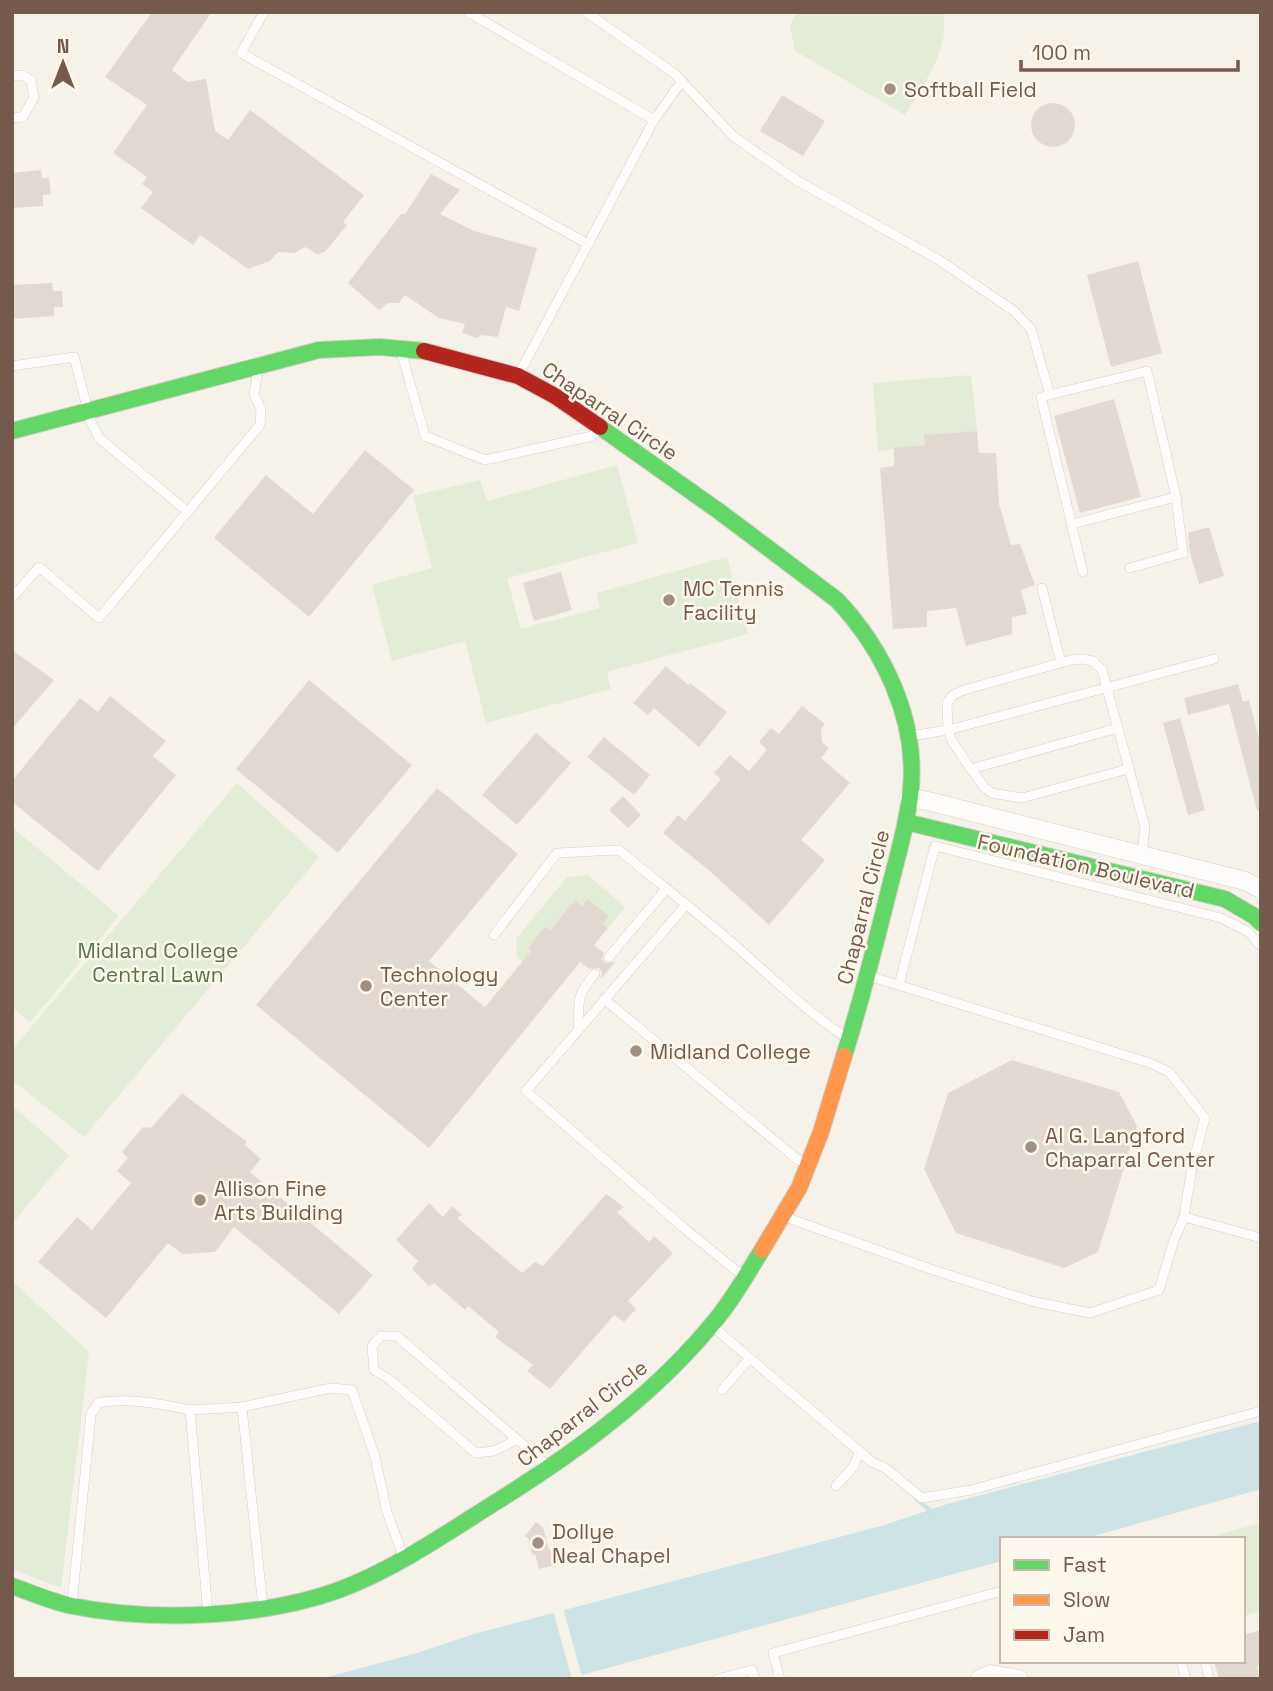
<svg xmlns="http://www.w3.org/2000/svg" width="1273" height="1691" font-family="'Space Grotesk',sans-serif">
	<rect width="100%" height="100%" fill="#f6f2ea"/>
	<g fill="#e2ecd6">
		<path d="M797,12H943C951,49 922,86 905,115L795,51L790,26Z"/>
		<polygon points="971,375 977,431 925,435 925,445 878,451 873,383"/>
		<polygon points="617,465 638,543 507,578 521,629 600,608 597,593 727,557 748,634 607,672 611,689 486,723 465,641 392,661 372,585 432,568 413,496 480,480 487,501"/>
		<polygon points="237,783 319,857 84,1137 12,1080 12,1050"/>
		<polygon points="12,827 119,916 30,1022 12,1007"/>
		<polygon points="588,875 625,907 608,928 603,924 609,916 588,899 582,906 575,901 550,931 545,928 528,948 530,952 523,962 517,957 516,939 567,877"/>
		<polygon points="12,1106 69,1155 12,1224"/>
		<polygon points="12,1281 89,1352 61,1588 12,1569"/>
		<polygon points="1261,1523 1261,1611 1243,1616 1243,1539 1209,1537"/>
	</g>
	<polygon fill="#cde3e6" points="1261,1421 1261,1489 1083,1539 1002,1539 1002,1561 567,1679 320,1679 417,1653 474,1634 881,1526 947,1504"/>
	<polygon fill="#f6f2ea" points="563,1608 582,1677 577,1679 572,1679 553,1611"/>
	<g fill="none" stroke-linecap="round" stroke-linejoin="round">
		<polyline stroke="#cde3e6" stroke-width="4.5" points="916,1498 933,1513"/>
	</g>
	<g fill="#e2dad2">
		<polygon points="152,12 212,12 172,70 187,82 206,79 215,131 228,140 250,110 364,195 343,222 347,225 325,252 317,254 305,247 294,253 278,252 270,261 248,269 200,235 193,245 141,208 153,192 142,184 147,177 113,153 147,105 105,77"/>
		<polygon points="782,95 825,121 803,156 760,131"/>
		<circle cx="1053" cy="125" r="22"/>
		<polygon points="41,170 42,178 49,178 51,194 43,195 43,206 12,208 12,173"/>
		<polygon points="431,174 460,190 440,214 474,231 537,248 519,311 506,307 498,337 481,335 477,338 462,333 465,324 439,318 405,295 399,303 388,303 379,310 348,283 401,214 405,214"/>
		<polygon points="1138,261 1162,353 1111,367 1087,275"/>
		<polygon points="52,283 53,291 62,291 63,307 54,307 54,316 12,319 12,285"/>
		<polygon points="1114,399 1141,497 1080,513 1054,416"/>
		<polygon points="977,431 979,453 996,453 999,504 1011,545 1020,544 1035,585 1021,590 1027,614 1012,617 1012,634 966,646 956,608 927,611 927,627 893,629 880,468 894,466 894,448 925,445 924,435"/>
		<polygon points="365,450 414,490 309,617 214,538 266,475 313,514"/>
		<polygon points="1209,527 1224,576 1199,584 1190,553 1188,533"/>
		<polygon points="561,572 572,610 534,621 523,583"/>
		<polygon points="12,650 54,680 12,729"/>
		<polygon points="666,666 688,685 690,683 727,712 699,747 654,708 648,715 633,703"/>
		<polygon points="309,680 412,765 338,853 236,769"/>
		<polygon points="1238,684 1243,702 1249,700 1261,747 1261,810 1257,811 1229,704 1188,715 1184,698"/>
		<polygon points="110,696 166,741 153,756 176,775 98,871 12,802 12,781 80,698 98,712"/>
		<polygon points="802,706 825,724 821,729 822,742 829,748 821,758 850,783 801,840 825,860 769,925 712,873 663,833 678,815 685,821 721,779 714,773 730,755 749,771 767,750 759,742 771,728 779,734"/>
		<polygon points="1180,718 1205,810 1188,815 1163,723"/>
		<polygon points="536,733 571,763 517,825 482,795"/>
		<polygon points="604,737 650,775 634,795 587,757"/>
		<polygon points="437,788 518,854 429,961 485,1007 531,951 528,948 545,927 550,931 575,900 582,906 588,899 609,916 603,924 608,928 594,945 604,953 602,959 605,963 615,962 601,979 602,972 599,968 590,969 580,962 429,1148 256,1005"/>
		<polygon points="623,796 641,815 628,828 609,810"/>
		<polygon points="1012,1060 1119,1092 1137,1126 1098,1252 1064,1268 956,1233 924,1169 948,1093"/>
		<polygon points="182,1093 247,1142 245,1145 261,1159 250,1172 373,1275 339,1314 234,1227 215,1252 182,1254 168,1243 106,1318 38,1262 77,1217 92,1230 131,1183 117,1171 128,1158 122,1152 143,1127 151,1128"/>
		<polygon points="606,1194 624,1207 617,1212 649,1242 654,1236 673,1253 628,1301 636,1309 624,1322 614,1315 550,1389 527,1371 533,1365 495,1337 499,1332 468,1306 465,1310 434,1283 429,1286 412,1269 418,1261 396,1240 429,1203 443,1217 452,1206 462,1215 457,1218 522,1273 535,1262 543,1266"/>
		<polygon points="536,1522 543,1527 549,1550 554,1548 555,1554 560,1552 563,1563 539,1569 535,1554 532,1555 528,1538 525,1536"/>
		<polygon points="1261,1630 1261,1665 1257,1666 1260,1679 1219,1679 1214,1661 1243,1661 1243,1635"/>
	</g>
	<g fill="none" stroke-linecap="round" stroke-linejoin="round">
		<g stroke="#d5cfc8" stroke-width="10">
			<g id="lane">
				<polyline points="264,12 241,53 588,244"/>
				<polyline points="468,12 654,120 519,374"/>
				<polyline points="586,12 675,74 733,136 796,180 939,260 1014,311 1031,329 1050,395"/>
				<polyline points="12,76 22,75 31,80 34,97 23,117 12,118"/>
				<polyline points="654,120 682,81"/>
				<polyline points="401,351 425,436 485,460 592,436 600,428"/>
				<polyline points="12,366 74,357 91,422 99,438 188,512"/>
				<polyline points="1072,524 1176,497 1147,371 1041,397 1083,572"/>
				<polyline points="1130,568 1183,553 1176,497"/>
				<polyline points="1042,588 1061,663"/>
				<polyline points="12,598 39,567 99,618 260,425 261,409 254,395 257,376 255,369"/>
				<polyline points="910,736 948,730 1214,659"/>
				<polyline points="971,769 1118,728"/>
				<polyline points="1128,769 1022,798 992,793 984,787 971,769 952,741 948,730 947,703 953,695 964,690 1071,660 1082,659 1093,661 1102,670 1145,827 1142,854"/>
				<polyline points="686,905 526,1091 685,1229 743,1276"/>
				<path d="M494,935L557,853L619,850C661,885 706,919 747,956C780,985 810,1014 847,1038"/>
				<polyline points="609,957 666,889"/>
				<polyline points="899,985 935,846 1221,918 1247,931 1261,946"/>
				<polyline points="604,999 797,1159 806,1164"/>
				<path d="M579,1028C578,1001 577,994 595,974"/>
				<polyline points="785,1217 933,1270 1012,1295 1035,1302 1090,1313 1159,1290 1174,1240 1184,1217 1192,1167 1205,1118 1169,1072 1150,1063 869,976"/>
				<polyline points="1184,1217 1261,1238"/>
				<polyline points="712,1326 872,1462 885,1468 922,1498 971,1490 1261,1411"/>
				<polyline points="722,1390 750,1358"/>
				<polyline points="190,1410 242,1407"/>
				<polyline points="516,1440 494,1451 476,1453 389,1379 374,1370 372,1346 381,1336 397,1336 549,1467"/>
				<polyline points="836,1486 853,1467 860,1452"/>
				<path d="M72,1604L91,1414L98,1403C126,1397 162,1404 190,1410L208,1614"/>
				<polyline points="263,1607 242,1407 331,1388 352,1390 375,1457 387,1512 404,1559"/>
				<polyline points="1181,1661 1186,1679"/>
				<polyline points="1205,1661 1209,1679"/>
				<polyline points="718,1679 752,1670 755,1679"/>
				<polyline points="780,1679 773,1653 1002,1591"/>
			</g>
		</g>
		<g stroke="#d5cfc8" stroke-width="19">
			<g id="street">
				<polyline points="909,798 928,801 1245,881 1261,889"/>
				<polyline points="980,1679 991,1674 1019,1679"/>
			</g>
		</g>
		<g stroke="#d6cfc8" stroke-width="18">
			<g id="fast">
				<path d="M600,427L720,512L837,600C883,649 917,718 911,788C907,827 895,864 886,902C873,954 860,1005 844,1056"/>
				<polyline points="12,431 319,350 380,347 424,351"/>
				<polyline points="906,822 1225,899 1254,916 1261,923"/>
				<path d="M12,1586C32,1593 52,1602 72,1606C153,1622 261,1618 339,1590C395,1569 445,1534 496,1502C578,1451 658,1392 718,1317C735,1296 748,1272 762,1250"/>
			</g>
		</g>
		<g stroke="#d6cfc8" stroke-width="18">
			<polyline id="slow" points="762,1250 799,1188 821,1132 844,1056"/>
		</g>
		<g stroke="#d6cfc8" stroke-width="18">
			<polyline id="jam" points="424,351 518,376 555,396 600,427"/>
		</g>
		<use href="#lane" stroke="#fefdfc" stroke-width="9"/>
		<use href="#street" stroke="#fefdfc" stroke-width="18"/>
		<use href="#fast" stroke="#63d668" stroke-width="16"/>
		<use href="#slow" stroke="#ff974d" stroke-width="16"/>
		<use href="#jam" stroke="#b3261e" stroke-width="16"/>
	</g>
	<g fill="#a18f83" stroke="#fef7eb" stroke-width="2.5">
		<circle cx="890" cy="89" r="7"/>
		<circle cx="669" cy="600" r="7"/>
		<circle cx="366" cy="986" r="7"/>
		<circle cx="636" cy="1051" r="7"/>
		<circle cx="1031" cy="1147" r="7"/>
		<circle cx="200" cy="1200" r="7"/>
		<circle cx="538" cy="1543" r="7"/>
	</g>
	<g text-anchor="middle" dominant-baseline="central" stroke-width="5" stroke-linejoin="round" paint-order="stroke">
		<g font-size="21" fill="#735a4c" stroke="#fef7eb" text-anchor="start">
			<text x="904" y="89">Softball Field</text>
			<text x="683" y="588">MC Tennis<tspan x="683" dy="24">Facility</tspan></text>
			<text x="380" y="974">Technology<tspan x="380" dy="24">Center</tspan></text>
			<text x="650" y="1051">Midland College</text>
			<text x="1045" y="1135">Al G. Langford<tspan x="1045" dy="24">Chaparral Center</tspan></text>
			<text x="214" y="1188">Allison Fine<tspan x="214" dy="24">Arts Building</tspan></text>
			<text x="552" y="1531">Dollye<tspan x="552" dy="24">Neal Chapel</tspan></text>
		</g>
		<g font-size="21" fill="#735a4c" stroke="#fef7eb">
			<text transform="translate(610 411) rotate(34)">Chaparral Circle</text>
			<text transform="translate(1086 866) rotate(13)">Foundation Boulevard</text>
			<text transform="translate(863 907) rotate(-76)">Chaparral Circle</text>
			<text transform="translate(582 1413) rotate(-38)">Chaparral Circle</text>
		</g>
		<g font-size="21" fill="#537844" stroke="#fef7eb">
			<text x="158" y="950">Midland College<tspan x="158" dy="24">Central Lawn</tspan></text>
		</g>
	</g>
	<rect width="1273" height="1691" fill="none" stroke="#735a4c" stroke-width="28"/>
	<rect x="1000" y="1537" width="245" height="126" fill="#fef7eb" stroke="#c6b8ab" stroke-width="2"/>
	<rect x="1014" y="1560" width="35" height="10" fill="#63d668" stroke="#c6b8ab" stroke-width="2"/>
	<text x="1063" y="1572" font-size="21" fill="#735a4c">Fast</text>
	<rect x="1014" y="1595" width="35" height="10" fill="#ff974d" stroke="#c6b8ab" stroke-width="2"/>
	<text x="1063" y="1607" font-size="21" fill="#735a4c">Slow</text>
	<rect x="1014" y="1630" width="35" height="10" fill="#b3261e" stroke="#c6b8ab" stroke-width="2"/>
	<text x="1063" y="1642" font-size="21" fill="#735a4c">Jam</text>
	<g transform="translate(63 63)" stroke="#fef7eb" stroke-width="5" paint-order="stroke">
	<path d="M0-5L12 26L0 18L-12 26Z" fill="#735a4c"/>
	<text y="-10" font-size="19" font-weight="bold" text-anchor="middle" fill="#735a4c">N</text>
	</g>
	<path d="M1021 60v10h217v-10" fill="none" stroke="#735a4c" stroke-width="3.5"/>
	<text x="1032" y="60" font-size="21" fill="#735a4c" stroke="#fef7eb" stroke-width="5" paint-order="stroke">100 m</text>
</svg>
